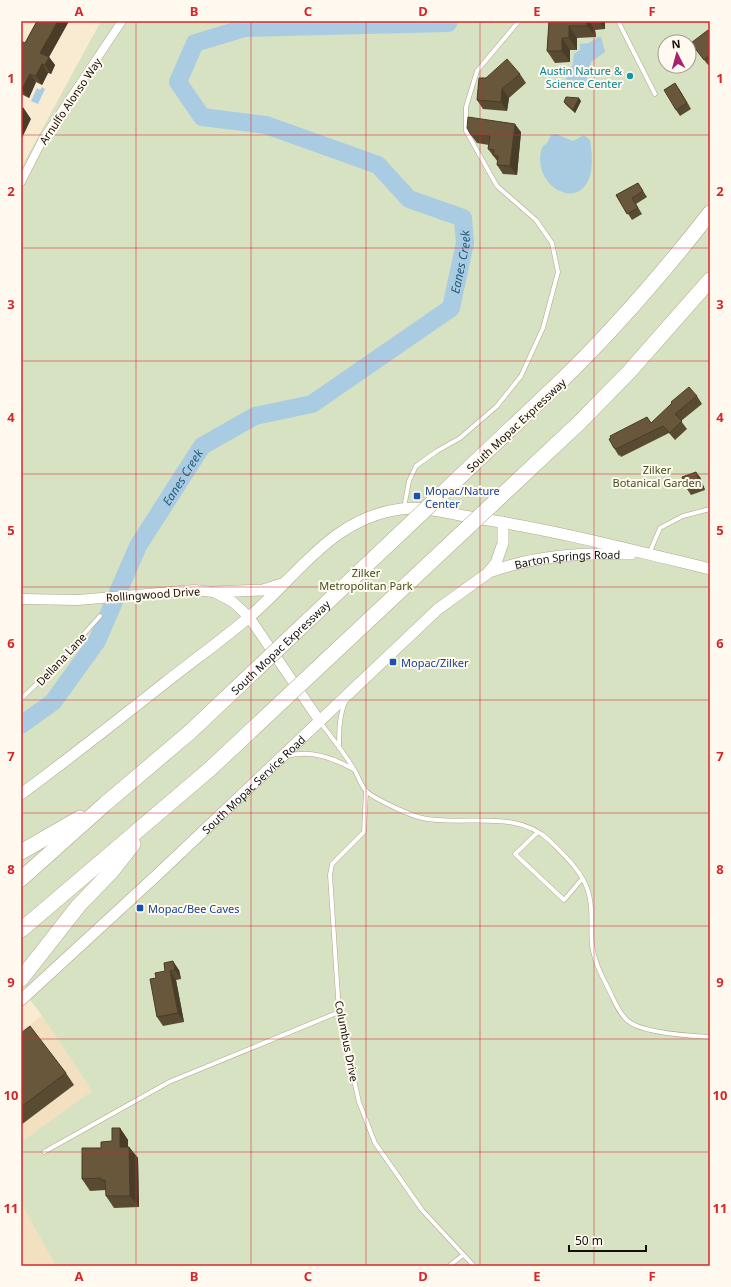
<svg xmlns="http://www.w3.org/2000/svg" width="731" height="1287" font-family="'Noto Sans',sans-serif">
	<rect width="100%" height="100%" fill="#f9ebd2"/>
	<g fill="#f2e0c0">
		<polygon points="42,1016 92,1091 21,1142 21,1031"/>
		<polygon points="21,1203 56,1266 21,1266"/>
	</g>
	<path fill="#d6e2c1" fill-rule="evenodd" d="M101,21H710V1266H56L21,1203V1142L92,1091L38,1010L21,989V168ZM665,42H689V66H665Z"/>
	<g fill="#aacce3">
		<polygon points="598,37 601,37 605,52 591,62 586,82 582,85 568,82 566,78 573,64 574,54 580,50 580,44 589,43"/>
		<polygon points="42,87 45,89 38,104 31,101 37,88 40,90"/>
		<path d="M556,134L573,141L584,135L590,140C605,225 527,194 542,147L547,143L551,135Z"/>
	</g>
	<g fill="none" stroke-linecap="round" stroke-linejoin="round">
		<path stroke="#aacce3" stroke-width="18" id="s1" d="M21,725L53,702L97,641L138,546L202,446L255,416L312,404L451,308L465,243L463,218L409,199L378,165L266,125L202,117L178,82L195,43L245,28L448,23L449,21"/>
		<g stroke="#b4a68e" stroke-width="5">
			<g id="service">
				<polyline points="618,21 655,94"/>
				<polyline points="404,508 409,481 416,466 437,451 460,438 497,406 521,376 543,328 558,272 552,243 536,220 497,186 466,131 466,107 477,71 519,21"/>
				<polyline points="649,554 660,528 683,516 710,509"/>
				<polyline points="21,699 56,665 100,616"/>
				<path d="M320,722C332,738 345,754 355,771C359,777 361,787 367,792C377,800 409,815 422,818C463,827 516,808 550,841C564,855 582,871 588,891C594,908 590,927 592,945C594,961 602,976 609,990C614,1000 619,1014 628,1021C642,1033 691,1036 710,1037"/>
				<path d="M339,748C339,732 339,717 345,702"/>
				<path d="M287,756C311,750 331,757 353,769"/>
				<polyline points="366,791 364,832 332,864 330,875 339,1012 359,1102 375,1143 422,1210 474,1266"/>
				<polyline points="537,833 515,854 564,900 582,879"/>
				<polyline points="44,1152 169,1082 339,1012"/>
				<polyline points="449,1266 463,1255"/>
			</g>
		</g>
		<g stroke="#b4a68e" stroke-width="9">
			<polyline id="minor" points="21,182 43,139 122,21"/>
		</g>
		<g stroke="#b4a68e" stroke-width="11">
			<polyline id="tertiary" points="21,599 78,600 194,590 214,592 233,602 249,617 319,720"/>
		</g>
		<g stroke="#b4a68e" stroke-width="12">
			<g id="secondary">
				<path id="s2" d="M489,572C539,555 579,553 631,554"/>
				<polyline points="214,592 263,590 282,584"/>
				<path d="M21,794C70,758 118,720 166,682C194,660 222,640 248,618C298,576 331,518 401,509C425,506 452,514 476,518C555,530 632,550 710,569"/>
				<path id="s3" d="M21,1000L157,875L438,609L488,573L496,563L503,543V522"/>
			</g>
		</g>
		<g stroke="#b4a68e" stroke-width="16">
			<g id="motorway">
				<path d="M558,384C613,331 663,273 710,213"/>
				<polyline points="579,423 629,372 710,280"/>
				<polyline points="21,852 80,818"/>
				<polyline points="21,879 105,804 190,732"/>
				<polyline points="21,930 210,769"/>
				<polyline points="21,979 79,905 111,872 133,844"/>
			</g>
		</g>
		<use href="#service" stroke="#fff" stroke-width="4"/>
		<use href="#minor" stroke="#fff" stroke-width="8"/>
		<use href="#tertiary" stroke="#fff" stroke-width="10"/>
		<use href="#secondary" stroke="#fff" stroke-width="11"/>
		<use href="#motorway" stroke="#fff" stroke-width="15"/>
		<g stroke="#b4a68e" stroke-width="16" stroke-linecap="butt">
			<g id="motorway-bridge">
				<path id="s4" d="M190,732L558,384"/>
				<polyline points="210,769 579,423"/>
			</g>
		</g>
		<use href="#motorway-bridge" stroke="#fff" stroke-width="15"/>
	</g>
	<g fill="#594b32">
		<polygon points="37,21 69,21 49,57 55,65 51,74 48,73 42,85 36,82 29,98 21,94 21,41 25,43"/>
		<polygon points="549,21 605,21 605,29 595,30 596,37 577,38 577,50 570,50 570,62 555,63 547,51"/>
		<polygon points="710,33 710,64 708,65 691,43"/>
		<polygon points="520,74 526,83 509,98 507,111 483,109 477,100 486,78"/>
		<polygon points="679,89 691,109 680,116 676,110"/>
		<polygon points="581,101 575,113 566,105 564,102"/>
		<polygon points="521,132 517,175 503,174 497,165 498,162 488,149 489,145 477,143 471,135"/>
		<polygon points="638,183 647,197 636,204 642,214 632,220 616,195"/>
		<polygon points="697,396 702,404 681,421 687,429 675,440 669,433 621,457 620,455 619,456 614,448 647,417 651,423"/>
		<polygon points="700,477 705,490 691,495 687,489"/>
		<polygon points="164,963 179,970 181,979 176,980 184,1022 163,1026 157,1017 156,978 165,971"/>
		<polygon points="21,1033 66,1073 74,1085 21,1125"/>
		<polygon points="120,1128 128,1140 128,1147 129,1147 138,1158 139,1207 114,1208 106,1196 106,1190 90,1191 82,1179 101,1148 112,1141"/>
	</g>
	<g fill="#493d29">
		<polygon points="58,21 69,21 49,57 55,65 51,74 45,65 40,53"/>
		<polygon points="587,21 589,21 595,30 596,37 587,26"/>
		<polygon points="599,21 605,21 605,29"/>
		<polygon points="569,26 577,38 577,50 569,38"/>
		<polygon points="562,38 570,50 570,62 562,51"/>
		<polygon points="42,64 48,73 42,85 36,76"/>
		<polygon points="30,74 36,82 29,98 22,89"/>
		<polygon points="675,83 679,89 691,109 687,103"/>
		<polygon points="502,89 509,98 507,111 501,102"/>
		<polygon points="579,98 581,101 575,113 573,110"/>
		<polygon points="23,107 31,119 22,138 21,137 21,111"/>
		<polygon points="515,124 521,132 517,175 510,166"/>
		<polygon points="696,472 700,477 705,490 700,484"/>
		<polygon points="173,961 179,970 181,979 175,970"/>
		<polygon points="170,971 176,980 184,1022 178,1013"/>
		<polygon points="120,1128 128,1140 128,1158 120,1147"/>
		<polygon points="129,1147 138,1158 139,1207 130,1196"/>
	</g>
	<g fill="#68573a" stroke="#493d29">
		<polygon points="37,21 58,21 40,53 49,57 45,65 42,64 36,76 30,74 22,89 21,88 21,41 25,43"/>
		<polygon points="549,21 587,21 587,26 569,26 569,38 562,38 562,51 547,51"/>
		<polygon points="708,30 710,33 710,55 704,60 691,43"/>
		<polygon points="507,59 520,74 502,89 501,102 477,100 479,78 486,78"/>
		<polygon points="675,83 687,103 676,110 664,90"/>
		<polygon points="566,97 579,98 573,110 564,102"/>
		<polygon points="468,117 515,124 510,166 497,165 498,156 493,155 494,150 488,149 490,136 471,135 467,128"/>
		<polygon points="638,183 643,191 632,198 638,208 627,214 616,195"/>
		<polygon points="689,387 697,396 675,414 682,421 670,433 663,426 616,449 615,448 614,448 609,439 611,438 610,436 647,417 651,423 672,403 671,402"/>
		<polygon points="696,472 700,484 687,489 682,477"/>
		<polygon points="173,961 175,970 170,971 178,1013 157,1017 150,979 156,978 155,973 165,971 164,963"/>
		<polygon points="30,1026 66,1073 21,1107 21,1033"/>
		<polygon points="112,1128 120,1128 120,1147 129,1147 130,1196 106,1196 105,1180 101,1180 101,1178 82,1179 82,1148 101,1148 101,1142 112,1141"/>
	</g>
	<path fill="none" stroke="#d62828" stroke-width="1" stroke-opacity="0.55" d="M136,21V1266M251,21V1266M366,21V1266M480,21V1266M594,21V1266M21,135H710M21,248H710M21,361H710M21,474H710M21,587H710M21,700H710M21,813H710M21,926H710M21,1039H710M21,1152H710"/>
	<circle fill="#0f9aa8" stroke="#fff9ef" stroke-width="1.5" cx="630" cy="76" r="4"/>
	<g fill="#1a4fb4" stroke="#fff9ef" stroke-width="1.5">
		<rect x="413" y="492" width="8" height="8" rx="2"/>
		<rect x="389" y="658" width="8" height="8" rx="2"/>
		<rect x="136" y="904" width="8" height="8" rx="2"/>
	</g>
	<g text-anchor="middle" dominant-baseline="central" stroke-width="4" stroke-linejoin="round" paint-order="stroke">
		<g font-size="11" fill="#0d838f" stroke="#fff9ef" text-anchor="end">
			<text x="622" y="70">Austin Nature &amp;<tspan x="622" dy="13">Science Center</tspan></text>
		</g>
		<g font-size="11" fill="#130e06" stroke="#fff9ef">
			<text transform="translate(70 101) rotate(-56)">Arnulfo Alonso Way</text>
			<text transform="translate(516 425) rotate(-43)">South Mopac Expressway</text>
			<text stroke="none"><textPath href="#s2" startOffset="80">Barton Springs Road</textPath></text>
			<text transform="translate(153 594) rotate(-4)">Rollingwood Drive</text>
			<text stroke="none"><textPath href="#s4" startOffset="124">South Mopac Expressway</textPath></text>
			<text transform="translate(61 659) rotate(-47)">Dellana Lane</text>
			<text stroke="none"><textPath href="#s3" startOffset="317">South Mopac Service Road</textPath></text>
			<text transform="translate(347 1041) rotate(79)">Columbus Drive</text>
		</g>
		<g font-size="11" fill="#41511c" stroke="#fff9ef">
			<text x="657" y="469">Zilker<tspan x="657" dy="13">Botanical Garden</tspan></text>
			<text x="366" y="572">Zilker<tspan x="366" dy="13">Metropolitan Park</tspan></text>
		</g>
		<g font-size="11" fill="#164399" stroke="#fff9ef" text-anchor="start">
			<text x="425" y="490">Mopac/Nature<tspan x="425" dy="13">Center</tspan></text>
			<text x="401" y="662">Mopac/Zilker</text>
			<text x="148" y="908">Mopac/Bee Caves</text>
		</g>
		<g font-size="12" font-style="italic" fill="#265c7d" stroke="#fff9ef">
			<text stroke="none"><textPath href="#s1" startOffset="672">Eanes Creek</textPath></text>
			<text stroke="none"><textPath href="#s1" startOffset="300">Eanes Creek</textPath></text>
		</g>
	</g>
	<rect width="731" height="1287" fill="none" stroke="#fff9ef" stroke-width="44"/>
	<g transform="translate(677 54) rotate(354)"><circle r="19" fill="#fff9ef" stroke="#a19b92"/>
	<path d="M0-3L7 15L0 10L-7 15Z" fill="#a62370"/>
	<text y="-6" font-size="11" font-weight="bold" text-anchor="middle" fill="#130e06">N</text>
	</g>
	<path d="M569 1245v6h77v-6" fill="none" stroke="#130e06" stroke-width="2"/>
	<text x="575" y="1245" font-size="12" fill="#130e06" stroke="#fff9ef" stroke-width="3" paint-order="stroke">50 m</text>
	<rect x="22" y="22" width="687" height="1243" fill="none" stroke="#d62828" stroke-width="1.5"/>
	<g font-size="13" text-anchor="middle" font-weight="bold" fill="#d62828">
		<text x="79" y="16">A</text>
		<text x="194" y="16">B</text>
		<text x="308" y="16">C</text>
		<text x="423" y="16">D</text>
		<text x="537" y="16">E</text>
		<text x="652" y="16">F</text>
		<text x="11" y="83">1</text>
		<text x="720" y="83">1</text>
		<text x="11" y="196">2</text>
		<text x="720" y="196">2</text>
		<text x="11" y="309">3</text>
		<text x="720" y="309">3</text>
		<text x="11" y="422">4</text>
		<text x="720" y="422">4</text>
		<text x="11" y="535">5</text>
		<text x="720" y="535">5</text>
		<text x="11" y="648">6</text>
		<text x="720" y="648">6</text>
		<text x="11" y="761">7</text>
		<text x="720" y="761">7</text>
		<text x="11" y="874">8</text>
		<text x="720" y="874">8</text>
		<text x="11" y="987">9</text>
		<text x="720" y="987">9</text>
		<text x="11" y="1100">10</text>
		<text x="720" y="1100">10</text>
		<text x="11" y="1213">11</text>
		<text x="720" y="1213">11</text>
		<text x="79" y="1281">A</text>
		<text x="194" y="1281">B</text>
		<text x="308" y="1281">C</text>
		<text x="423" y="1281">D</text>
		<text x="537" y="1281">E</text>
		<text x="652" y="1281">F</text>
	</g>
</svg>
